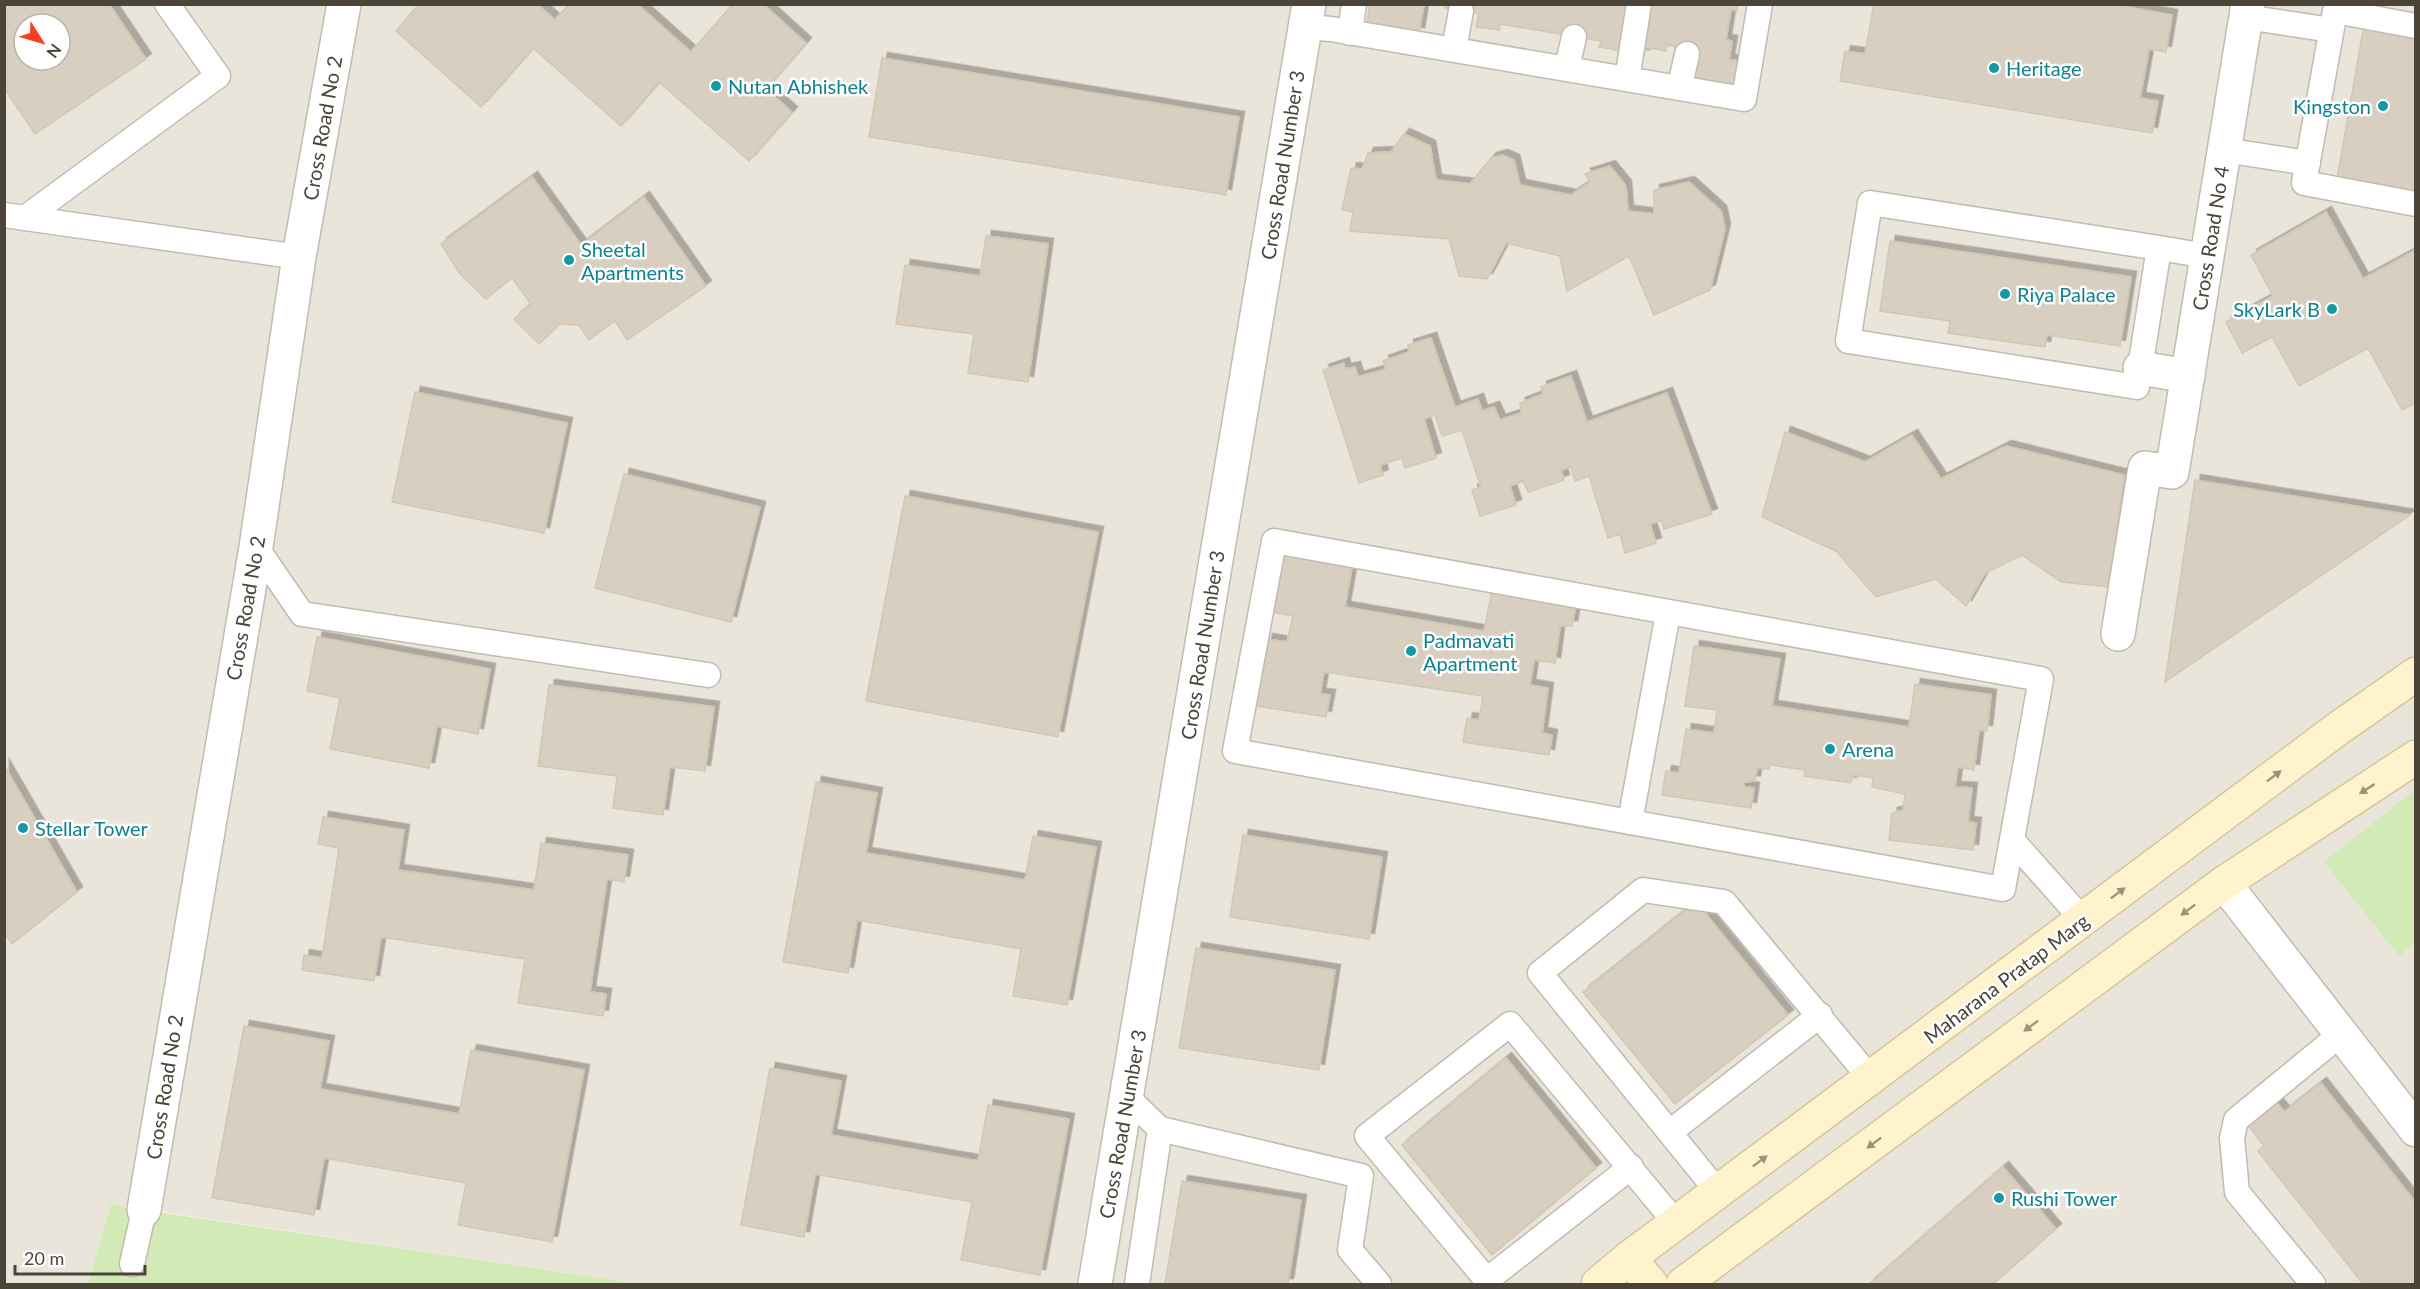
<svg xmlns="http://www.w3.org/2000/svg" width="2420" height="1289" font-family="Lato,sans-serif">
	<defs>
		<filter id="shadow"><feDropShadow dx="5.5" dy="-5.5" stdDeviation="0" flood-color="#0004"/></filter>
	</defs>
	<rect width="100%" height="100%" fill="#f6f3ec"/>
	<path fill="#eae5da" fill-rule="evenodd" d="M5,5H2415V1284H640L111,1204L88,1284H5ZM24,24H60V60H24Z"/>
	<g fill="#d2eab5">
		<polygon points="2415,790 2415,943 2399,956 2324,862"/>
		<polygon points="111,1204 144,1210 640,1284 88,1284"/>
	</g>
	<g fill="#d8cfc1" stroke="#d3c7b4" stroke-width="1.5" fill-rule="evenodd" filter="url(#shadow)">
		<path d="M4,4H109L146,59L35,134L4,88ZM24,24H60V60H24Z"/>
		<polygon points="419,4 537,4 555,20 569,4 637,4 691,52 733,4 763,4 806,43 766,89 792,112 749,161 659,82 621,126 533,48 481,107 396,31"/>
		<polygon points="1370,4 1424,4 1419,33 1367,23"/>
		<polygon points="1446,4 1738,4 1737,10 1731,9 1726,40 1732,41 1729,60 1738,61 1734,85 1693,78 1697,56 1675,53 1675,46 1667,44 1666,51 1645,47 1644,55 1599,47 1601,41 1500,24 1499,30 1476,27 1479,14 1445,8"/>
		<polygon points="1874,4 2111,4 2172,15 2166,52 2149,49 2140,98 2158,101 2152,133 1840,81 1845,51 1865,54"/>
		<polygon points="2364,25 2416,33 2416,192 2337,179"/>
		<polygon points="882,58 1239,117 1226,195 869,137"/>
		<polygon points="1404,134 1430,146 1436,180 1470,184 1491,158 1502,155 1514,160 1520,185 1571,195 1590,182 1585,174 1610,166 1626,186 1628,211 1654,214 1654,190 1689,182 1721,211 1725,229 1710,290 1654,315 1629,256 1567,291 1560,256 1506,243 1487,279 1459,276 1449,239 1350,231 1353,212 1342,210 1351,168 1362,169 1368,153 1391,152"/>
		<polygon points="532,177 581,245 644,197 706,286 627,340 615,321 589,340 579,325 559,324 539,344 514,319 531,304 512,278 486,299 460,274 441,244"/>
		<polygon points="2326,212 2363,279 2416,250 2416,403 2402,410 2368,348 2299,386 2272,337 2242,353 2226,322 2273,296 2251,255"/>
		<polygon points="986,236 1048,244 1028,382 968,373 974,334 896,324 905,265 980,276"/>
		<polygon points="1890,241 2131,277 2120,346 2047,335 2045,347 1948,333 1950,321 1880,311"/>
		<polygon points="1431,338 1455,407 1478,399 1482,411 1494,407 1500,420 1521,413 1520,403 1543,394 1541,387 1571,376 1587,422 1667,393 1712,514 1664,529 1662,520 1650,524 1656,543 1625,553 1620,534 1608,538 1589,476 1575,481 1571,467 1561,470 1564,480 1528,492 1523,481 1510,486 1516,505 1480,516 1472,490 1481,487 1462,430 1442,436 1435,415 1424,419 1436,458 1405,468 1402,458 1380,465 1383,475 1359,483 1323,370 1344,363 1345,369 1355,367 1358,377 1386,369 1383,361 1409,352 1408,345"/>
		<polygon points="415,392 567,423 544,533 392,502"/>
		<polygon points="1785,432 1865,462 1912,435 1941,479 2006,446 2124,475 2110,587 2061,582 2022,555 1985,573 1966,606 1936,579 1876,597 1836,551 1762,517"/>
		<polygon points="624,474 760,507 731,622 595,588"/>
		<polygon points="2195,480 2410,515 2165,682"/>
		<polygon points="905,496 1098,532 1058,737 866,701"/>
		<polygon points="1282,555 1352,567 1345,607 1484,631 1492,590 1576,605 1572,626 1560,626 1555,663 1534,660 1530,685 1548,688 1542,733 1552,735 1549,755 1463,742 1467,718 1479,720 1483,696 1324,672 1320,694 1330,695 1326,717 1256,706 1267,639 1287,642 1293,616 1272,612"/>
		<polygon points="317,637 490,669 478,734 437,726 429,768 330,749 340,698 307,691"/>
		<polygon points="1694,646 1780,659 1772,706 1909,727 1915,684 1991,695 1987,731 1979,730 1974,770 1958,767 1955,787 1972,788 1968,822 1976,823 1973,850 1889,840 1892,813 1903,810 1905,794 1872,787 1873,778 1853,775 1851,783 1804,776 1805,770 1770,765 1769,769 1757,768 1755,781 1744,782 1744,787 1754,788 1751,808 1662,795 1666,771 1679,773 1686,729 1714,733 1717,710 1685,706"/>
		<polygon points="549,685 714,707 705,771 670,767 663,815 613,808 617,776 538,766"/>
		<polygon points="4,765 77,892 12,944 4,933"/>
		<polygon points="816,782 877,793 866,853 1025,880 1033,836 1096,847 1067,1005 1013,996 1021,949 857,920 848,973 783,962"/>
		<polygon points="323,817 404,830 398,870 534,890 541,843 628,855 624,882 607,879 590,992 606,994 603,1016 518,1003 525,959 381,937 374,981 302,970 304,955 322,958 339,848 318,844"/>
		<polygon points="1243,835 1382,857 1369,939 1230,917"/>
		<polygon points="1696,902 1788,1015 1675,1104 1583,992"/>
		<polygon points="1196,948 1335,970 1319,1070 1179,1048"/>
		<polygon points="244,1026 329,1041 320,1089 459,1114 471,1050 584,1070 552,1242 458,1225 466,1183 324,1158 314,1215 212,1198"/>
		<polygon points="1506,1058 1596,1168 1492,1255 1402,1145"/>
		<polygon points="770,1068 841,1081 831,1135 978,1161 988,1105 1069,1119 1040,1275 961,1260 972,1202 815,1174 804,1237 741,1225"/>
		<polygon points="2321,1083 2416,1203 2416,1284 2363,1284 2258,1151 2264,1146 2247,1124 2275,1100 2284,1112"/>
		<polygon points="2003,1167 2056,1229 1993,1284 1869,1284"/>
		<polygon points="1182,1181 1301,1200 1288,1284 1165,1284"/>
	</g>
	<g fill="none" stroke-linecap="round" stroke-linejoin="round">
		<g stroke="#c2bbae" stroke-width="27">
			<g id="service">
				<polyline points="2246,17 2331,30"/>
				<polyline points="2416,26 2335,11 2304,183 2416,204"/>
				<polyline points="1305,27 1331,29 1744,99 1760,4"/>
				<polyline points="1350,33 1354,4"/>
				<polyline points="1454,49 1461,11"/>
				<polyline points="1567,68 1574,37"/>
				<polyline points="1627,79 1639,4"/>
				<polyline points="1680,86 1687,54"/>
				<polyline points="2224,150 2308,163"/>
				<polyline points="4,215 299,257"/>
				<polyline points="25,218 218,76 167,4"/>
				<polyline points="2159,248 2137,387 1848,341 1870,203 2159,248 2207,256"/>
				<polygon points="1274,541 2041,679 2003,889 1235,751"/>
				<polyline points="256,547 302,614 708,675"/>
				<polyline points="1630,822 1668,613"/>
				<polyline points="2012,840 2083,920"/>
				<polyline points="1127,1097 1160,1129 1137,1284"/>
				<polyline points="1160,1129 1361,1176 1350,1250 1379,1284"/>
				<polyline points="1670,1132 1820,1015"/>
				<polyline points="1718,1192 1540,973 1643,890 1724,902 1871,1079"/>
				<polyline points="132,1264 144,1210"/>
				<polyline points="1487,1280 1631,1167"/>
				<polyline points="1490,1284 1367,1136 1510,1024 1676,1223"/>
				<polyline points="2313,1284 2237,1192 2232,1138 2236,1120 2341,1034"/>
			</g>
		</g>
		<g stroke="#c2bbae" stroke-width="36">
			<g id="minor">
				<polyline points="2140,368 2188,376"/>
				<polyline points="2118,634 2145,468 2172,472 2248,4"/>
				<polyline points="2224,883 2416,1130"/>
				<polyline points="144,1210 256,547 299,257 344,4"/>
				<polyline points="1095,1284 1309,4"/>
			</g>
		</g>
		<g stroke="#d6c79b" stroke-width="36">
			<g id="secondary">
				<polyline points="1629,1258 1651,1284"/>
				<polyline points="1598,1284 1629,1258 2336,730 2416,674"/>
				<polyline points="1683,1284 2224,883 2416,757"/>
			</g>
		</g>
		<use href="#service" stroke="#fff" stroke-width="24"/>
		<use href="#minor" stroke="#fff" stroke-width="33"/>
		<use href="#secondary" stroke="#fff3cd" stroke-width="33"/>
	</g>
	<defs><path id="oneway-solid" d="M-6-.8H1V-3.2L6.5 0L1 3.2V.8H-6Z" transform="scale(1.5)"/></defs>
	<g fill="#9c937c">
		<use href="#oneway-solid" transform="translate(2274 776) rotate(-37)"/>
		<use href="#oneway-solid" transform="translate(2367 789) rotate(147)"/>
		<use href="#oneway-solid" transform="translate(2118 893) rotate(-37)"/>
		<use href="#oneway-solid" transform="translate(2188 910) rotate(143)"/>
		<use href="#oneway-solid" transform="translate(2031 1026) rotate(143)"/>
		<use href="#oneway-solid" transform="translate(1874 1143) rotate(143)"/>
		<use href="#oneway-solid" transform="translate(1760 1161) rotate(-37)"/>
	</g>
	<g fill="#0f9aa8" stroke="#fff" stroke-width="2">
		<circle cx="1994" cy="68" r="6"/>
		<circle cx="716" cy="86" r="6"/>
		<circle cx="2383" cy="106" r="6"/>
		<circle cx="569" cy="260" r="6"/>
		<circle cx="2005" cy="294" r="6"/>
		<circle cx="2332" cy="309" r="6"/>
		<circle cx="1411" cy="651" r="6"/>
		<circle cx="1830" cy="749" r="6"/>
		<circle cx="23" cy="828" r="6"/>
		<circle cx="1999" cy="1198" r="6"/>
	</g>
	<g text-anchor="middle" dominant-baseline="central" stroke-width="5" stroke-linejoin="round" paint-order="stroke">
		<g font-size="20" fill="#0d838f" stroke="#fff" text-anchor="start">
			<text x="2006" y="68">Heritage</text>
			<text x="728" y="86">Nutan Abhishek</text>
			<text x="2371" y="106" text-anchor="end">Kingston</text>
			<text x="581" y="249">Sheetal<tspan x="581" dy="23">Apartments</tspan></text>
			<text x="2017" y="294">Riya Palace</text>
			<text x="2320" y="309" text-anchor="end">SkyLark B</text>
			<text x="1423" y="640">Padmavati<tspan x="1423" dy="23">Apartment</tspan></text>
			<text x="1842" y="749">Arena</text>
			<text x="35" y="828">Stellar Tower</text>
			<text x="2011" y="1198">Rushi Tower</text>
		</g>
		<g font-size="20" fill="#4b4439" stroke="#fff">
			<text transform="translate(322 128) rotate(-80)">Cross Road No 2</text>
			<text transform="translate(1282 165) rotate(-81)">Cross Road Number 3</text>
			<text transform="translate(2210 238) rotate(-81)">Cross Road No 4</text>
			<text transform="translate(245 608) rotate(-80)">Cross Road No 2</text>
			<text transform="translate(1202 645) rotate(-81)">Cross Road Number 3</text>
			<text transform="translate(2006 978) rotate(-37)">Maharana Pratap Marg</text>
			<text transform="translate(164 1087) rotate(-81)">Cross Road No 2</text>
			<text transform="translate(1122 1124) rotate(-80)">Cross Road Number 3</text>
		</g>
	</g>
	<rect width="2420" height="1289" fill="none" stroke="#4b4439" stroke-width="12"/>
	<g transform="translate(42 42) rotate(127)"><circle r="28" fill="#ffffff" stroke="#b7b4b0" stroke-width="1.5"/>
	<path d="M0-4.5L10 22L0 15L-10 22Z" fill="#fc3f1d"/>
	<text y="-9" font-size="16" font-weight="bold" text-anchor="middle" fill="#4b4439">N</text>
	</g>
	<path d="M15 1265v9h130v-9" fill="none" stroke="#4b4439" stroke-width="3"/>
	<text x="24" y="1265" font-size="18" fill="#4b4439" stroke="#ffffff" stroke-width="4.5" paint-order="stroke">20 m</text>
</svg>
